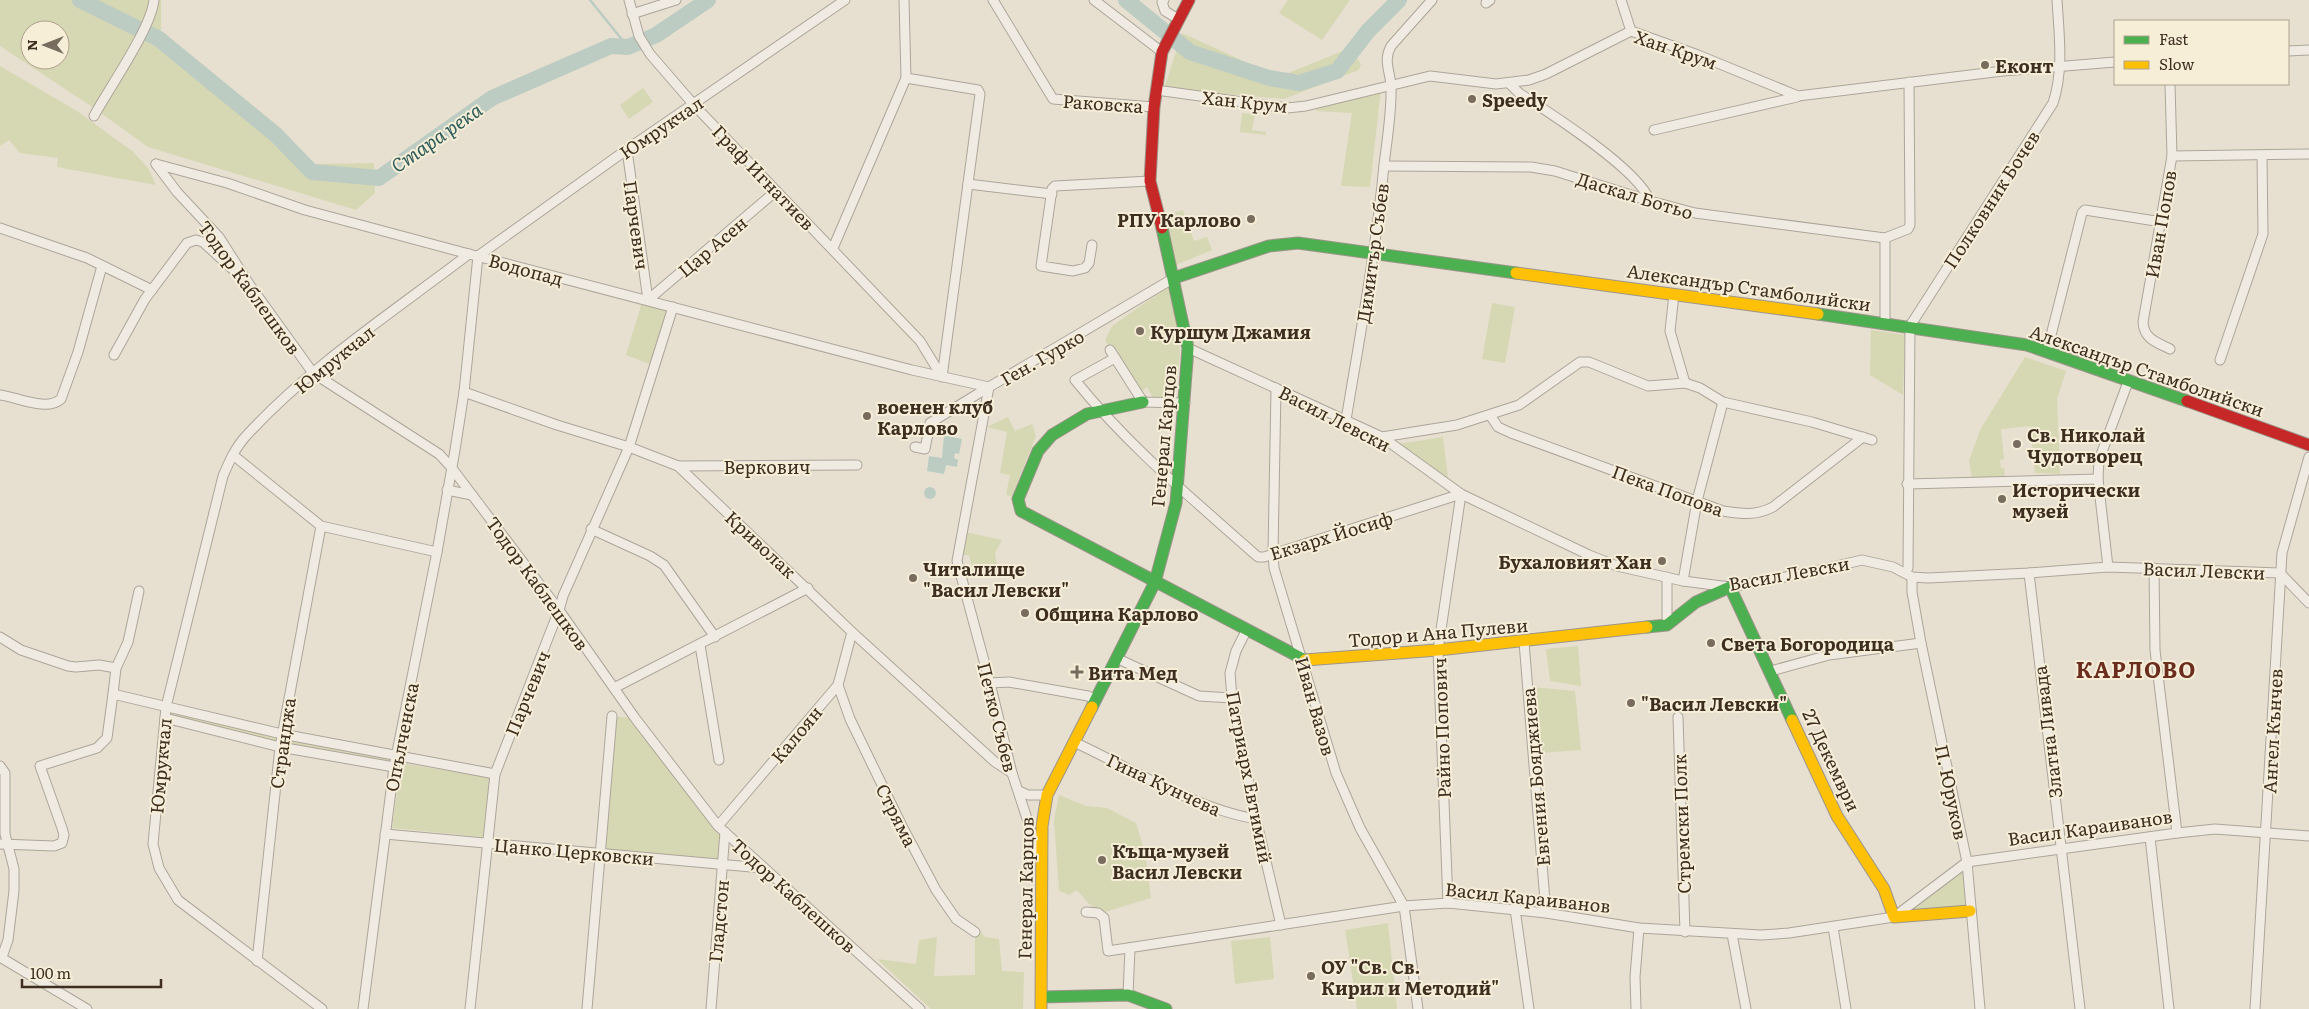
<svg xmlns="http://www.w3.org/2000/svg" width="2309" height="1009" font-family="Literata,serif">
	<rect width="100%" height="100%" fill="#e7e0d1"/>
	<g fill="#d6d7b3" fill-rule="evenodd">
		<path d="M0,0H161V31L278,126L313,164L374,163L375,193L356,210L148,147L91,106L0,46ZM30,30H60V60H30Z"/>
		<polygon points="1288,0 1350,0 1322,40 1279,13"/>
		<polygon points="1182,33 1270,73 1286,74 1350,48 1361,64 1359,70 1284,99 1164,89"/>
		<polygon points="0,66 77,111 132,151 148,168 156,185 57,167 58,158 20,153 9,140 0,146"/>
		<polygon points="643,88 653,102 629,119 620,105"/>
		<polygon points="1381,88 1370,187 1341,186 1352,113 1316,111 1317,103"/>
		<polygon points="1242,113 1255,114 1252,130 1266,132 1266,135 1240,132"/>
		<polygon points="1183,210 1194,241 1207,237 1212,250 1176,265 1162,217"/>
		<polygon points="1169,286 1179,333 1180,353 1175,399 1154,400 1147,387 1140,393 1105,340 1112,326"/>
		<polygon points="642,302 667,308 650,364 626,355"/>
		<polygon points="1492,303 1515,307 1505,363 1482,359"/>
		<polygon points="1871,330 1905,335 1903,395 1870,375"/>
		<polygon points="2025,357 2066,371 2057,399 2060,474 2035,473 2030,426 2001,429 2004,459 2000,460 2001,468 2004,468 2005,476 1972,478 1969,461 1980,430"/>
		<polygon points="1008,417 1015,431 1032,424 1036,436 1012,496 1006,495 1010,475 1000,473 1007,432 987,427"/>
		<polygon points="1443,437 1449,485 1392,445"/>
		<polygon points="965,532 1002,540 995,553 997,567 973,573 969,555 964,555 963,542"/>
		<polygon points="1578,646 1581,686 1550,681 1546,649"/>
		<polygon points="1533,687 1575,691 1581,750 1539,753"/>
		<polygon points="166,707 397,755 394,767 165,718"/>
		<polygon points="612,716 635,718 725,832 722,865 601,854"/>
		<polygon points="401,763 491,778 483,837 392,828"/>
		<polygon points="1059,795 1086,806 1107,808 1136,823 1145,853 1151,898 1098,914 1077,890 1069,895 1059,891 1054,820"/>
		<polygon points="1967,862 1970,911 1894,917"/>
		<polygon points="1388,923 1397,1009 1357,1009 1345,930"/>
		<polygon points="975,924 985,937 999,939 1002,971 1024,972 1023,1009 931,1009 877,959 916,964 919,940 937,937 934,976 975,975"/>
		<polygon points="1270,937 1274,979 1235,984 1231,941"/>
	</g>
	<g fill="#bcccc2">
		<polygon points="944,435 962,439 959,454 955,453 954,458 958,460 957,467 946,465 944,474 927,471 929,456 942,458"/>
		<circle cx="930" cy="493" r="6"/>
	</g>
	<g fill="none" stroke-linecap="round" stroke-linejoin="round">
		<polyline stroke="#bcccc2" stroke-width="2.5" points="590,0 628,47"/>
		<g stroke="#bcccc2" stroke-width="16">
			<polyline points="80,0 159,39 276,135 312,172 379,178 492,98 611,46 628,47 656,35 708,0"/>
			<polyline points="1126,0 1190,52 1269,78 1299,83 1337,71 1368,31 1399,0"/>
		</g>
		<g stroke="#ada599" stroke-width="11">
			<g id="street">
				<polyline points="629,0 639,36 650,54 694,105 920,341 942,377 980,94 978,90 906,78 904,0"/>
				<polyline points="993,0 1053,99 1154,107"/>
				<polyline points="1094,0 1162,52"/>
				<polyline points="1164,0 1162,2 1165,11 1178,19"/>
				<polyline points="1621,0 1631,31"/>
				<polyline points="1486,3 1490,0"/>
				<polyline points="632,14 676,0"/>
				<polyline points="2288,51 2309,50"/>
				<path d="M1509,83L1519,93C1550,113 1638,169 1650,201"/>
				<polyline points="1156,90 1287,108 1306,106 1430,76 1496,84 1529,80 1546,74 1631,31 1698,55 1798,96 2003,71 2115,62"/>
				<path d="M94,116C109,88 151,29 154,0"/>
				<polyline points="1654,130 1797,97"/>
				<polyline points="627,150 648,300"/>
				<polyline points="2172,156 2309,154"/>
				<polyline points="156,164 177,192 219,237 249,284 313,373 439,454 451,467 559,610 635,718 718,826 920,1009"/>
				<polyline points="156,164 227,183 305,210 469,254 912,370 989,387 1174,278"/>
				<polyline points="1384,166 1531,167 1555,171 1650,201 1695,213 1885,238"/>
				<polyline points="968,184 1052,194"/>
				<polyline points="0,228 87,258 152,290"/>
				<polyline points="1092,245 1089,263 1085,268 1073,271 1041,266 1052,189 1055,186 1150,181"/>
				<polyline points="833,248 906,78"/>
				<polyline points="478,256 629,148 845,0"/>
				<polyline points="1674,294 1670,331 1685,383"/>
				<polyline points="648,300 776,191"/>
				<polyline points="1885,323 1885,238 1908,229 1910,225 1909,82"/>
				<polyline points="1188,348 1382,437 1461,494 1589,555 1617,566 1683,581 1730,587 1807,573 1862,560 1893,567 1912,577 1928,578 2029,573 2108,567 2280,573 2309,603"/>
				<path d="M2170,349C2156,342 2144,339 2143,322L2172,156L2170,84"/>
				<polyline points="1110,350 1143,402 1185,403"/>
				<polyline points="2047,351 2082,213 2085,210 2162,222"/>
				<polyline points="114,355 145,299 187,243 196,240 203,242 241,277"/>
				<path d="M1115,358L1075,380C1129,447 1194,500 1258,557H1264L1461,494L1438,650L1448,903"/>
				<polyline points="2220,360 2263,234 2262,156"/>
				<polyline points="1276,388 1273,553 1274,568 1336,773 1360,828 1404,906 1418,1009"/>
				<polyline points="464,392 557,425 629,447 678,466 852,632 995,762 1012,773"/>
				<path d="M0,395C18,397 46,412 61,399L78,352L102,266"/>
				<path d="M1490,415L1498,427L1511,433L1723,511C1742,514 1756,516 1773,507L1863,437"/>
				<path d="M1346,420C1360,335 1376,251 1384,165C1387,140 1392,110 1391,86C1390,70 1383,61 1391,46L1432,0"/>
				<polyline points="1382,437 1457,425 1519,405 1580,362 1589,362 1648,386 1685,383 1700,388 1723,402 1812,422 1872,440"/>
				<polyline points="915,447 925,449 930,423 989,387 957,561 990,683 1012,773 1039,855"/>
				<polyline points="233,455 321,526 437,552"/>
				<polyline points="678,466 857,465"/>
				<polyline points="1907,484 2098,479"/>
				<polyline points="447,490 472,495"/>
				<polyline points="591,529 650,556 664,565 715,637"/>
				<polyline points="2108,567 2098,479 2099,460 2128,382"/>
				<path d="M1908,568L1910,326L2053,103C2064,70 2059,34 2057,0"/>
				<polyline points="2154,568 2155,650 2177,833"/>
				<polyline points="2029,573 2080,1009"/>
				<polyline points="1667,577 1667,625"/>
				<polyline points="1912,577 1912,592 1921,643 1967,862 1980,1009"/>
				<polyline points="1683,581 1697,501 1723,402"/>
				<polyline points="1246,631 1236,651 1230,673 1232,698 1256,819 1281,925"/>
				<polyline points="0,637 21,650 68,666 76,667 99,665 116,668"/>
				<polyline points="1524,642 1546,913"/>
				<polyline points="700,645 719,760"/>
				<polyline points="1116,658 1199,696 1232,698"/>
				<polyline points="1771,671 1829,655 1921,643"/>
				<polyline points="990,683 1009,682 1088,696 1095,699"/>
				<polyline points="838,685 850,719 901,824 936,890 956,919 975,932"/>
				<polyline points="614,688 808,588"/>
				<polyline points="113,694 116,668 128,642 139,591"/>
				<polyline points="1678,717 1685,932"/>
				<polyline points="165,718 280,747 394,767"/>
				<path d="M1074,742C1130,768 1196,809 1256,819"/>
				<polyline points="0,766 5,773 5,834 14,869 14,891 8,940 2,957"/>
				<polyline points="1019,791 1028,795 1047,795"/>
				<polyline points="718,826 838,685 852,632"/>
				<polyline points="385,834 762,868"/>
				<polyline points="2150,837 2169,1009"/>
				<polyline points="0,844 54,846 62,843 64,835 62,828 40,766 97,748 107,738 113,694 282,734 495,774"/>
				<polyline points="1515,909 1529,1009"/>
				<polyline points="1086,912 1098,913 1104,918 1108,951 1404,906 1448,903 1546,913 1639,928 1761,935 1789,933 1894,917 1967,862 2177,833 2215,829 2309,836"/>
				<polyline points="1833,927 1846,1009"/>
				<polyline points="1732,934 1746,1009"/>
				<polyline points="0,957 87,1009"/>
				<polyline points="257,961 280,747 321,526"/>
				<polyline points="1128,995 1130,948"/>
				<path d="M322,1009L178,900L159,868L153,844L166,707L223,476C229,462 235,448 246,436C310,366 393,312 469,254"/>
				<polyline points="363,1009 394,767 437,552 455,450 464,392 478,256"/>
				<polyline points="470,1009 495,774 559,610 563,596 629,447 673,307"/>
				<polyline points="587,1009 612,716"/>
				<polyline points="711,1009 725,832"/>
				<polyline points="1636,1009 1635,977 1639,928"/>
				<polyline points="2255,1009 2282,553 2309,457"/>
			</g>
		</g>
		<g stroke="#9c958a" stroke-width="13">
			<g id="fast">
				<polyline points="1174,278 1269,246 1298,243 1516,273"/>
				<polyline points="1818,314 2027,345 2187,401"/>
				<polyline points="1143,402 1087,414 1052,435 1038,451 1018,499 1021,511 1305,660"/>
				<polyline points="1647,627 1667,625 1696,602 1730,587 1792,720"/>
				<polyline points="1092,707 1155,582 1176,503 1188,348 1162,228"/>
				<polyline points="1042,997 1128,995 1166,1009"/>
			</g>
		</g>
		<g stroke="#9c958a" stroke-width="13">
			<g id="slow">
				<polyline points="1516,273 1818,314"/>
				<polyline points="1305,660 1438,650 1647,627"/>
				<polyline points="1792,720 1837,816 1884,889 1894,917 1970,911"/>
				<polyline points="1041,1009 1042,826 1047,795 1092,707"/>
			</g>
		</g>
		<g stroke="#9c958a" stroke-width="13">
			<g id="jam">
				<polyline points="1162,228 1150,181 1154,107 1162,52 1189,0"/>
				<polyline points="2187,401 2309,445"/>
			</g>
		</g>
		<use href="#street" stroke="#efebe3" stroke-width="9"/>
		<use href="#fast" stroke="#4caf50" stroke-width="11"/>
		<use href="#slow" stroke="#ffc107" stroke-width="11"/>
		<use href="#jam" stroke="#c62828" stroke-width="11"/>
	</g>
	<g fill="#786c5e" stroke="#f7eed8" stroke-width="2">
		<circle cx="1985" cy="65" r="5"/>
		<circle cx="1472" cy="99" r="5"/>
		<circle cx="1251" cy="219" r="5"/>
		<circle cx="1140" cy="331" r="5"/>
		<circle cx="867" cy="416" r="5"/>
		<circle cx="2017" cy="444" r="5"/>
		<circle cx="2002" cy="499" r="5"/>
		<circle cx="1662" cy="561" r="5"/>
		<circle cx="913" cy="578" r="5"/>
		<circle cx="1025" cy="613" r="5"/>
		<circle cx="1711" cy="643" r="5"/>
		<path d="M1074.5 664.5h5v5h5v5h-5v5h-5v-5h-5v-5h5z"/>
		<circle cx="1631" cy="703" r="5"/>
		<circle cx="1102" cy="860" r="5"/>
		<circle cx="1311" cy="976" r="5"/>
	</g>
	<g text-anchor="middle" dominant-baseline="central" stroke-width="4" stroke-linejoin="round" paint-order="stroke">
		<g font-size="18" fill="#3d2e20" stroke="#f7eed8">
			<text transform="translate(1676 49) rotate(19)">Хан Крум</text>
			<text transform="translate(1245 101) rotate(6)">Хан Крум</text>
			<text transform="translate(1103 103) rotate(4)">Раковска</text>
			<text transform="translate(661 127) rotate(-34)">Юмрукчал</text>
			<text transform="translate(764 177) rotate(46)">Граф Игнатиев</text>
			<text transform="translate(1635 195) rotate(17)">Даскал Ботьо</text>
			<text transform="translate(1991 199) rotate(-57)">Полковник Бочев</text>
			<text transform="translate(2160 224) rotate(-80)">Иван Попов</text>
			<text transform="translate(637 225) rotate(82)">Парчевич</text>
			<text transform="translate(712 246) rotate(-40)">Цар Асен</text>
			<text transform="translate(1372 253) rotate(-82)">Димитър Събев</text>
			<text transform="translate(526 269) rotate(15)">Водопад</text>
			<text transform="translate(250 287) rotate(54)">Тодор Каблешков</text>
			<text transform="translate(1749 287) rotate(8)">Александър Стамболийски</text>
			<text transform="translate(1042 357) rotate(-30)">Ген. Гурко</text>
			<text transform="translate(334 359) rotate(-39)">Юмрукчал</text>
			<text transform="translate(2147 370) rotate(19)">Александър Стамболийски</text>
			<text transform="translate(1335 418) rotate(27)">Васил Левски</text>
			<text transform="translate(1163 436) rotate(-85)">Генерал Карцов</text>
			<text x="767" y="466">Веркович</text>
			<text transform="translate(1668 490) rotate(20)">Пека Попова</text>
			<text transform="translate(1331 535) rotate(-17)">Екзарх Йосиф</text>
			<text transform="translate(761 544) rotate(43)">Криволак</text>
			<text transform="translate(2204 570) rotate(2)">Васил Левски</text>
			<text transform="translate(1789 573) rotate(-10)">Васил Левски</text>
			<text transform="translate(538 583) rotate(54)">Тодор Каблешков</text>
			<text transform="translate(1438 632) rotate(-5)">Тодор и Ана Пулеви</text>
			<text transform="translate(527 693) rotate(-68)">Парчевич</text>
			<text transform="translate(1316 706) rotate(74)">Иван Вазов</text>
			<text transform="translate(998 717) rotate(76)">Петко Събев</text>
			<text transform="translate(1441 728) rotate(-92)">Райно Попович</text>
			<text transform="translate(2272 731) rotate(-87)">Ангел Кънчев</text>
			<text transform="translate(2047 732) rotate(-97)">Златна Ливада</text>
			<text transform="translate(796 734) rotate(-50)">Калоян</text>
			<text transform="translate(401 737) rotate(-79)">Опълченска</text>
			<text transform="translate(282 743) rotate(-82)">Странджа</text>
			<text transform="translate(1832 760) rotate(65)">27 Декември</text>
			<text transform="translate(160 766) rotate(-85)">Юмрукчал</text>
			<text transform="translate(1250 777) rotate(79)">Патриарх Евтимий</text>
			<text transform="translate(1535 777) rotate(-95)">Евгения Бояджиева</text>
			<text transform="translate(1164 784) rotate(25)">Гина Кунчева</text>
			<text transform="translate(1952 792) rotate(78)">П. Юруков</text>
			<text transform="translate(897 815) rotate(63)">Стряма</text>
			<text transform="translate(1681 824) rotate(-92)">Стремски Полк</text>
			<text transform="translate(2090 827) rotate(-8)">Васил Караиванов</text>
			<text transform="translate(574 851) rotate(5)">Цанко Церковски</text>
			<text transform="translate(1025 888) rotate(-89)">Генерал Карцов</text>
			<text transform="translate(794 895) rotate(42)">Тодор Каблешков</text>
			<text transform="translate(1528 897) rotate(6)">Васил Караиванов</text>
			<text transform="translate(718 921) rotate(-85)">Гладстон</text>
		</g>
		<g font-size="18" font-weight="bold" fill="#3d2e20" stroke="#f7eed8" text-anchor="start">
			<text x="1995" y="65">Еконт</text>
			<text x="1482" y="99">Speedy</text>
			<text x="1241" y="219" text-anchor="end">РПУ Карлово</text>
			<text x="1150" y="331">Куршум Джамия</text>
			<text x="877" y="406">военен клуб<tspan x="877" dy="21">Карлово</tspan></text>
			<text x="2027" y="434">Св. Николай<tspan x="2027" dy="21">Чудотворец</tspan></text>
			<text x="2012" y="489">Исторически<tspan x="2012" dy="21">музей</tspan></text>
			<text x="1652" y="561" text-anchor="end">Бухаловият Хан</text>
			<text x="923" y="568">Читалище<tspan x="923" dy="21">"Васил Левски"</tspan></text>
			<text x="1035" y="613">Община Карлово</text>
			<text x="1721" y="643">Света Богородица</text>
			<text x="1088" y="672">Вита Мед</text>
			<text x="1641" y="703">"Васил Левски"</text>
			<text x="1112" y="850">Къща-музей<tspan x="1112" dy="21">Васил Левски</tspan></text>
			<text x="1321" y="966">ОУ "Св. Св.<tspan x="1321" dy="21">Кирил и Методий"</tspan></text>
		</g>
		<g font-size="19" font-style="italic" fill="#2f5d5a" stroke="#f7eed8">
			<text transform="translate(436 137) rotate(-35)">Стара река</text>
		</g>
		<g font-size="22" font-weight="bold" letter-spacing="1" fill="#6b2e1e" stroke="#f7eed8">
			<text x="2136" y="668">КАРЛОВО</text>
		</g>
	</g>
	<rect x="2114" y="20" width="175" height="65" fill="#f7eed8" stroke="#ada18e"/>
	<rect x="2124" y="36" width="25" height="8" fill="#4caf50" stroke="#ada18e"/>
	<text x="2159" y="45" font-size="15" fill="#3d2e20">Fast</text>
	<rect x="2124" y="61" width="25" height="8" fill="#ffc107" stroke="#ada18e"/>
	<text x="2159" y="70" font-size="15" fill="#3d2e20">Slow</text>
	<g transform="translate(45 45) rotate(270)"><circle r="24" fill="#f7eed8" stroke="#ada18e"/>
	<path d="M0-4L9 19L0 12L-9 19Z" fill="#786c5e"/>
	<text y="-8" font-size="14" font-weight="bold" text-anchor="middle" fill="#3d2e20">N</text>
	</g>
	<path d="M22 979v8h139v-8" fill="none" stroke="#3d2e20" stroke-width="2.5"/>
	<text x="30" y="979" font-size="15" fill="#3d2e20" stroke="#f7eed8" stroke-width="4" paint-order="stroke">100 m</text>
</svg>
